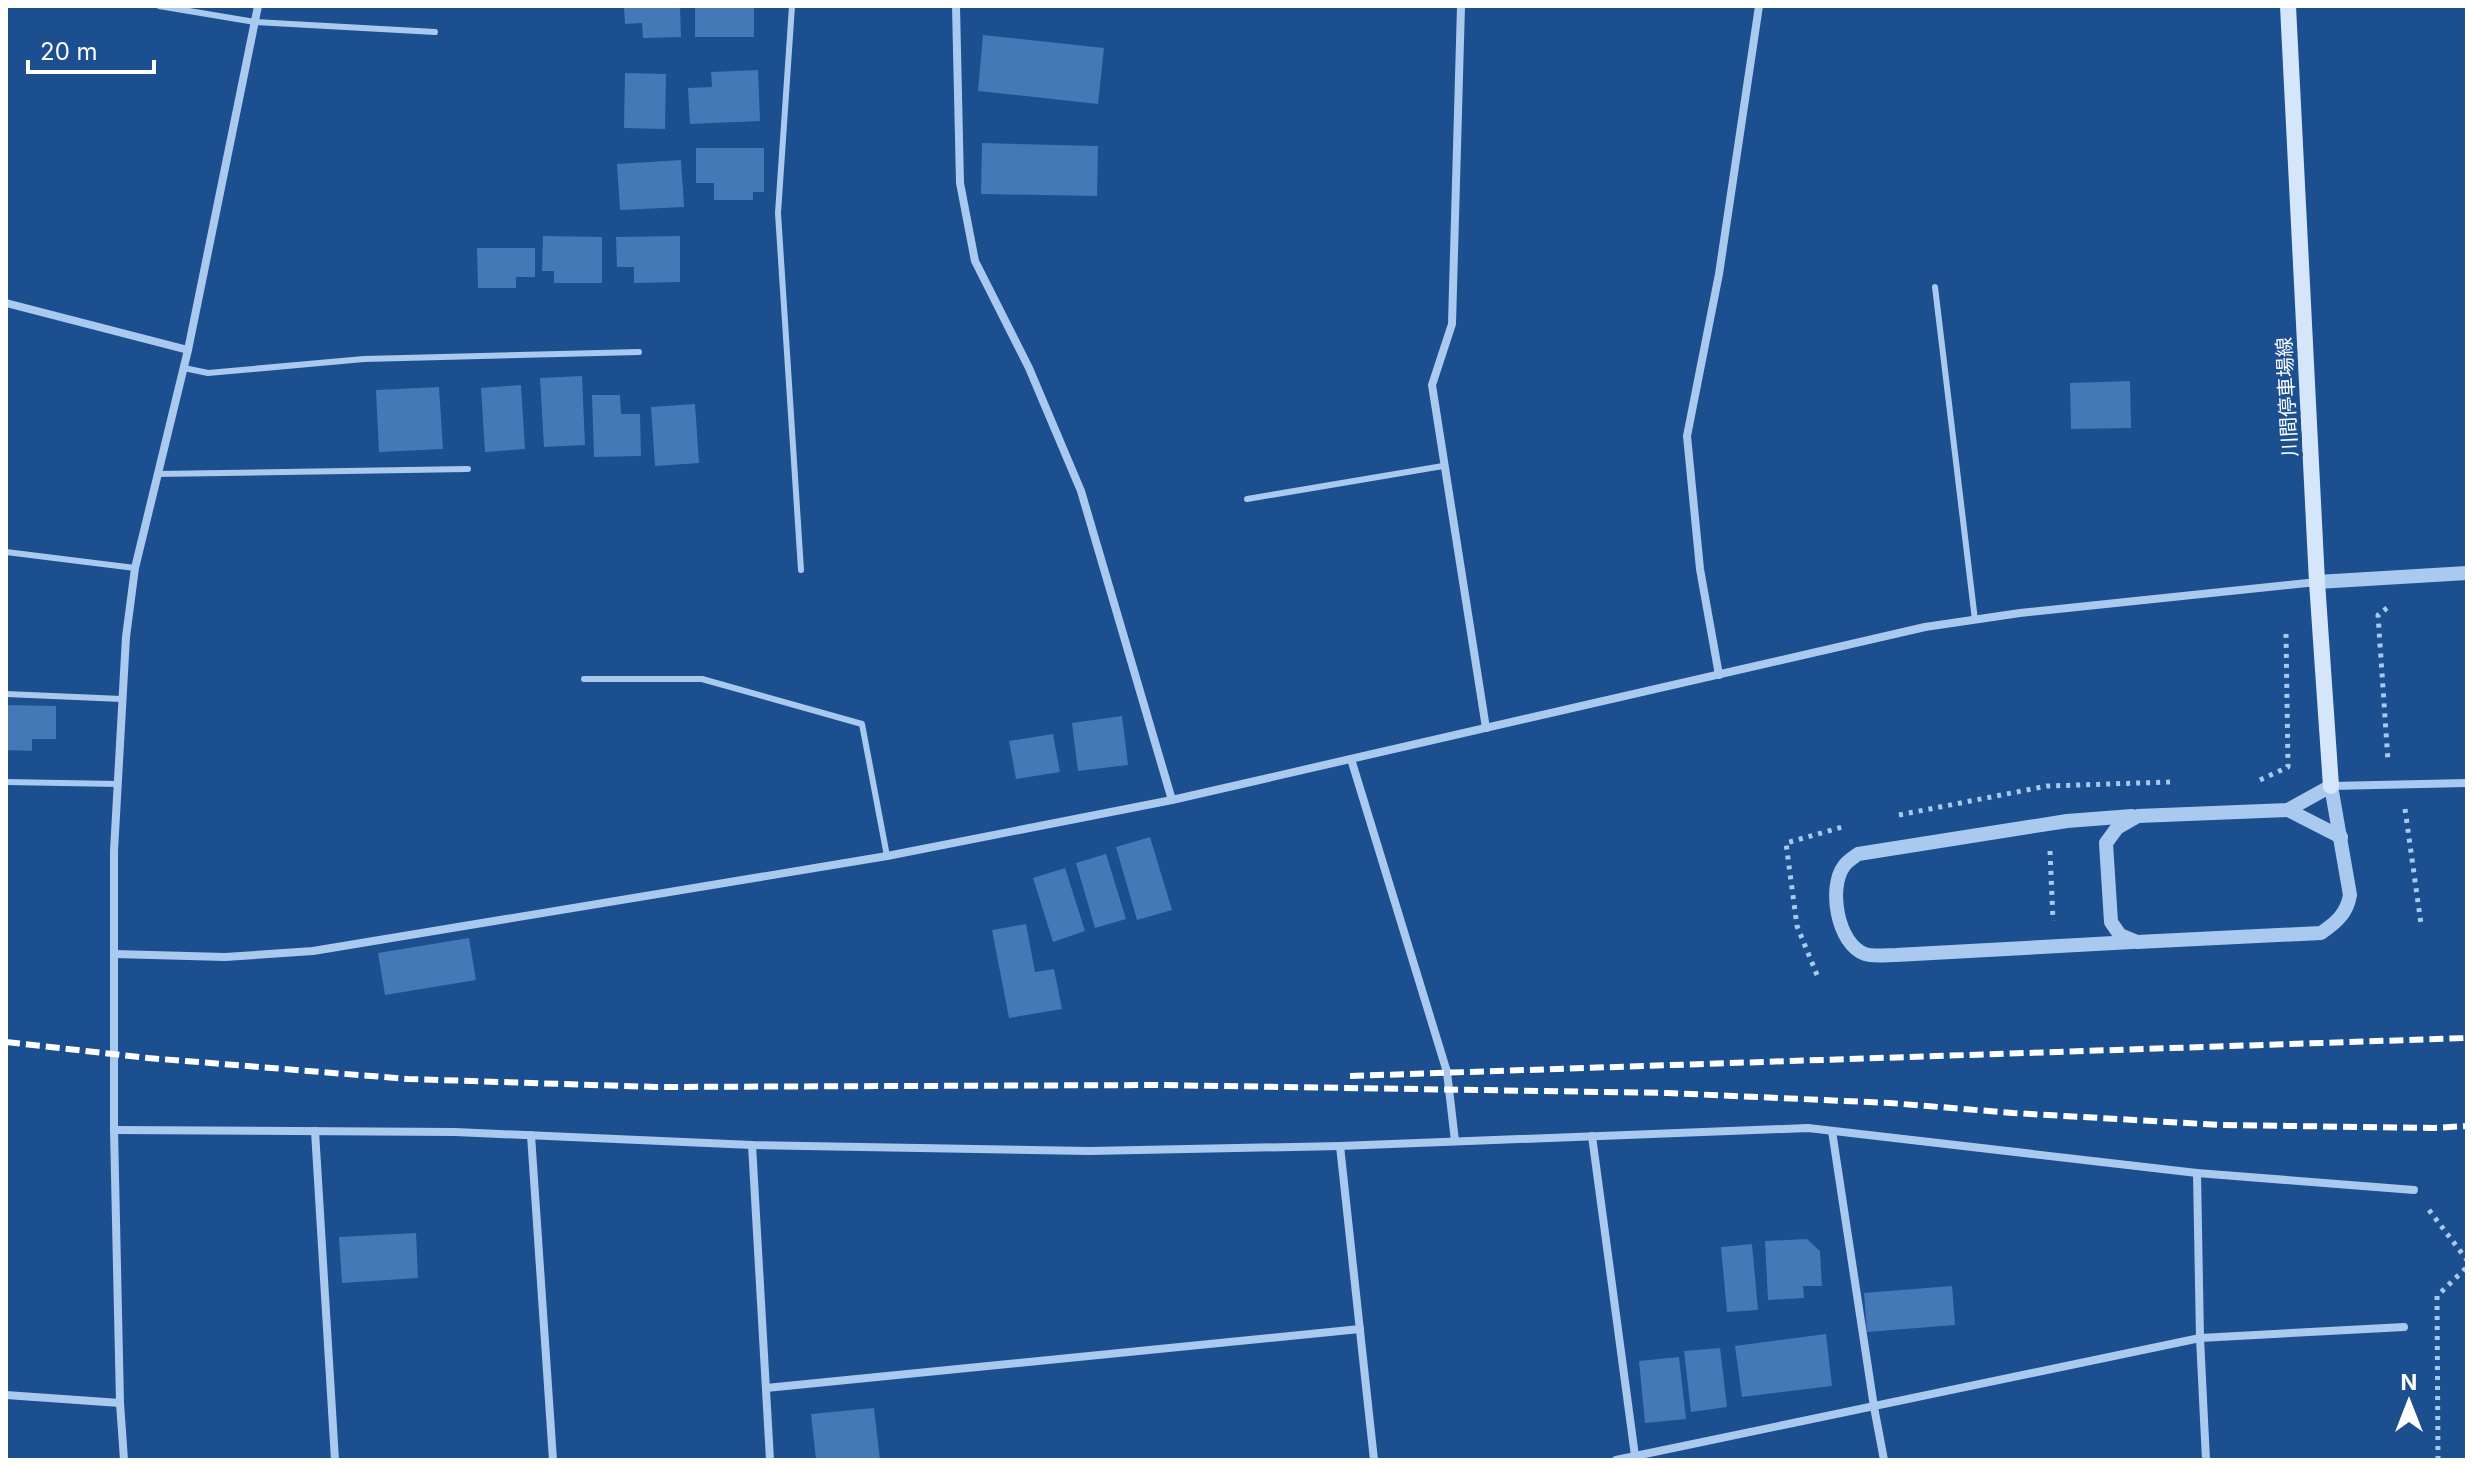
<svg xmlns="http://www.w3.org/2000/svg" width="2473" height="1466" font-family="Inter,'Noto Sans JP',sans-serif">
	<rect width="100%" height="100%" fill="#1b4f8f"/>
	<g fill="#4478b7">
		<polygon points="624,6 680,6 681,37 643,38 642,23 625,24"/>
		<rect x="695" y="6" width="59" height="31"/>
		<polygon points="983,35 1104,48 1098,104 978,91"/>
		<polygon points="758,70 760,121 690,124 688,88 712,87 711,72"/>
		<polygon points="625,73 666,74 665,129 624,128"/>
		<polygon points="982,143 1098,146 1097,196 981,194"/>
		<polygon points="696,148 764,148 764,192 753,192 753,200 714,200 714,183 696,183"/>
		<polygon points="681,160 684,207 620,210 617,164"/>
		<polygon points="543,236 602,237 602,283 554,283 554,271 542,271"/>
		<polygon points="680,236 680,282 634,283 634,267 617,267 616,237"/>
		<polygon points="477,248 535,248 535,277 516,277 516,288 478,288"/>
		<polygon points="582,376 585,445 544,447 540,378"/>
		<polygon points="2130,381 2131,428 2071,429 2070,383"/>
		<polygon points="521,385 525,449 485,452 481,388"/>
		<polygon points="439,387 443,449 379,452 376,390"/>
		<polygon points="592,395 620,395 621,414 640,414 641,456 594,457"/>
		<polygon points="695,404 699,463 655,466 651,407"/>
		<polygon points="6,705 56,706 56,739 32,739 32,751 6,750"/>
		<polygon points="1122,716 1128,765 1078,771 1072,723"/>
		<polygon points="1053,734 1060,772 1016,779 1009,741"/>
		<polygon points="1150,837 1172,910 1137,920 1116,847"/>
		<polygon points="1106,854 1126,919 1095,928 1076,863"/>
		<polygon points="1065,868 1085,931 1053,942 1033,878"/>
		<polygon points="1026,924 1035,972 1054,969 1062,1009 1009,1018 992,930"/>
		<polygon points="469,938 476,980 385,995 378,953"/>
		<polygon points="416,1233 418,1278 342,1283 339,1237"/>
		<polygon points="1807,1239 1820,1251 1822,1286 1803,1286 1804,1298 1768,1300 1765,1241"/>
		<polygon points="1752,1244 1758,1310 1727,1312 1721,1247"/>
		<polygon points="1952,1286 1955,1325 1867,1332 1864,1293"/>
		<polygon points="1826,1334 1832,1386 1742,1397 1735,1346"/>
		<polygon points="1720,1348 1727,1407 1691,1412 1684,1351"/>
		<polygon points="1679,1357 1686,1419 1645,1423 1639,1361"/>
		<polygon points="874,1408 880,1460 816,1460 811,1414"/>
	</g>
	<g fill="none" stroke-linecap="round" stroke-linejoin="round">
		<g stroke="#a9c9ee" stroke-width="5" stroke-dasharray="4 6" stroke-linecap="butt">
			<polyline points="2387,608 2378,615 2388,761"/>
			<polyline points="2260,780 2288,767 2286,634"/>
			<polyline points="2405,809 2421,924"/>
			<polyline points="1899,815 2047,786 2170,782"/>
			<polyline points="2050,851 2053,921"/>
			<polyline points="1817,975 1797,926 1786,843 1846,826"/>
			<polyline points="2429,1210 2467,1260"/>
			<polyline points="2438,1460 2437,1296 2467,1267"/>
		</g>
		<g stroke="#a9c9ee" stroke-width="6">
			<polyline points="159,6 255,22 435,32"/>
			<polyline points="792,6 778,213 801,570"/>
			<polyline points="1935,287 1975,620"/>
			<polyline points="184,368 208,373 364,359 639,352"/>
			<polyline points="157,474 468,469"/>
			<polyline points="1247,499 1443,466"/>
			<polyline points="6,552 135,568"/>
			<polyline points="584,679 702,679 862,724 887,856"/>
			<polyline points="6,694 122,699"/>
			<polyline points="6,782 118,784"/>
		</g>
		<g stroke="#a9c9ee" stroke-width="8">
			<polyline points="956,6 960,183 975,261 1029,368 1081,491 1172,800"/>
			<polyline points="1461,6 1452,324 1432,385 1486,728"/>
			<polyline points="6,303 188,350"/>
			<polyline points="1719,675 1700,569 1687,436 1719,274 1759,6"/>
			<polyline points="1351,759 1447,1072 1455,1141"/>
			<polyline points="2331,786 2467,783"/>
			<polyline points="114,954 225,957 313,951 887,856 1172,800 1925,627 2020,613 2317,582"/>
			<polyline points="114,1130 455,1132 752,1145 1090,1151 1340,1146 1808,1128 2197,1173 2414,1190"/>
			<polyline points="315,1131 335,1460"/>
			<polyline points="1832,1131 1874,1407 1884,1460"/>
			<polyline points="531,1135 553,1460"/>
			<polyline points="1592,1136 1635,1456"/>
			<polyline points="752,1145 770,1460"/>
			<polyline points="1340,1146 1374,1460"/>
			<polyline points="2197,1173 2200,1338 2206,1460"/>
			<polyline points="766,1388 1360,1329"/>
			<polyline points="6,1395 120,1403"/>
			<polyline points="124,1460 120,1403 114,1130 114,851 126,637 135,568 188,350 258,6"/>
			<polyline points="1616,1460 2200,1338 2404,1327"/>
		</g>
		<g stroke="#a9c9ee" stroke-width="14">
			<polyline points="2317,582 2467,573"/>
			<path d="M2331,786L2350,895C2347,913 2337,922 2321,933L2137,942L2120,935L2111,922L2106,843L2117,828L2138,816L2288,810Z"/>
			<polyline points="2288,810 2341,837"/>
			<path d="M2132,816L2067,821L1858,854C1854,857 1847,861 1844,866C1828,887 1837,944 1865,954C1873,957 1887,955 1896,955L2132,942"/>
		</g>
		<polyline stroke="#d6e6fa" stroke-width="16" points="2288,6 2317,582 2331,786"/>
		<g stroke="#fff" stroke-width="6" stroke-dasharray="14 6" stroke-linecap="butt">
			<polyline points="6,1042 148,1058 408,1079 656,1087 1158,1085 1668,1093 1890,1103 2013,1113 2221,1125 2434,1128 2467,1126"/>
			<polyline points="1350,1076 2467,1038"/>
		</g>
	</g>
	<g text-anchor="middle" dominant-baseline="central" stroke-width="8" stroke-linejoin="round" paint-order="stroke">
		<g font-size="20" fill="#fff" stroke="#1b4f8f">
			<text transform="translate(2287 397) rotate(-93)">川間停車場線</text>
		</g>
	</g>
	<rect width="2473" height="1466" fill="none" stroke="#ffffff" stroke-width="16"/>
	<g transform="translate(2409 1402)" stroke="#1b4f8f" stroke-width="6" paint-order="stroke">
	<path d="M0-6L14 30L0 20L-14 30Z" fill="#ffffff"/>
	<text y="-12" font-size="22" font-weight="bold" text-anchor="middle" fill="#ffffff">N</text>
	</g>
	<path d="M28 60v12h126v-12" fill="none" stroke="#ffffff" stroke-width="4"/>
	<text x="40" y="60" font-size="24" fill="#ffffff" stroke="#1b4f8f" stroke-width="6" paint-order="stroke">20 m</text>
</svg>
